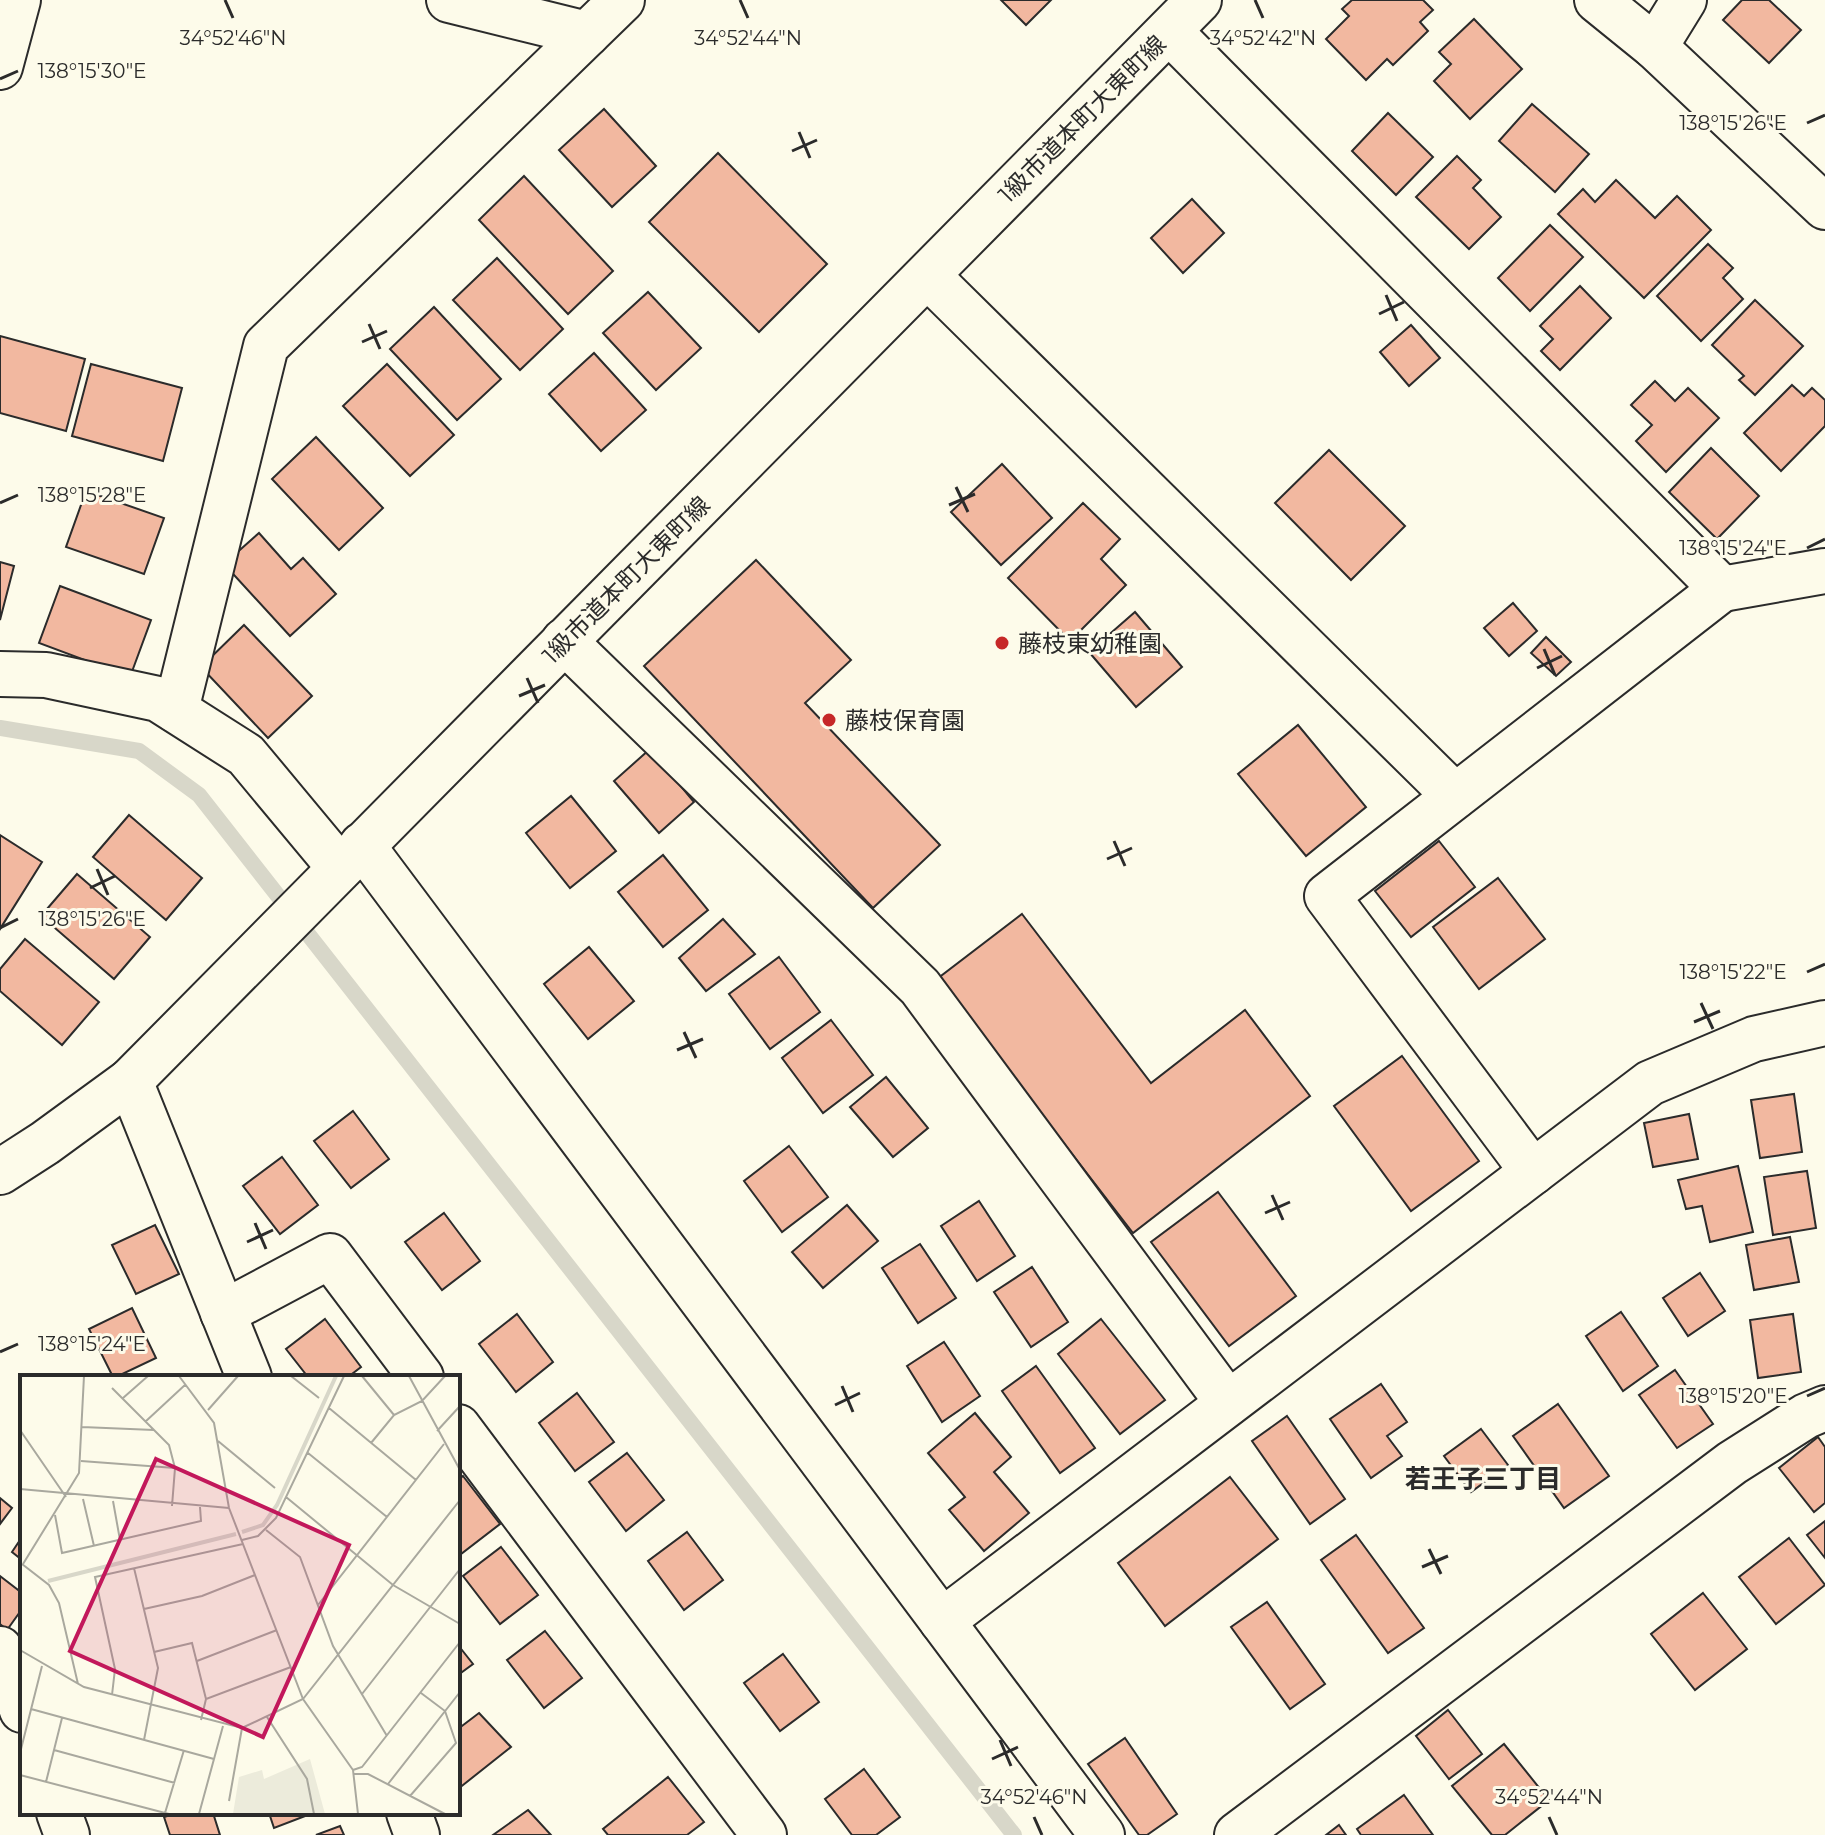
<svg xmlns="http://www.w3.org/2000/svg" width="1825" height="1835" font-family="Montserrat,'Noto Sans JP',sans-serif">
	<rect width="100%" height="100%" fill="#fdfbea"/>
	<g fill="none" stroke-linecap="round" stroke-linejoin="round">
		<polyline stroke="#d8d7c9" stroke-width="16" points="0,728 139,751 199,795 1014,1835"/>
	</g>
	<g fill="#f2b8a0" stroke="#2b2b2b" stroke-width="2">
		<polygon points="1001,0 1051,0 1026,25"/>
		<polygon points="1352,0 1423,0 1433,10 1420,22 1428,31 1393,65 1387,59 1366,80 1326,39 1349,16 1342,9"/>
		<polygon points="1742,0 1769,0 1801,30 1769,63 1723,20"/>
		<polygon points="1474,19 1522,69 1470,119 1434,81 1451,64 1439,52"/>
		<polygon points="1532,104 1589,154 1555,192 1499,141"/>
		<polygon points="604,109 656,166 612,207 559,150"/>
		<polygon points="1388,113 1433,157 1396,195 1352,151"/>
		<polygon points="718,153 827,264 759,332 649,222"/>
		<polygon points="1457,156 1481,180 1473,188 1501,217 1469,249 1416,197"/>
		<polygon points="524,176 613,271 568,314 479,220"/>
		<polygon points="1616,180 1655,218 1677,196 1711,230 1644,298 1558,214 1583,189 1595,202"/>
		<polygon points="1192,199 1224,233 1183,273 1151,238"/>
		<polygon points="1550,225 1583,257 1530,311 1498,278"/>
		<polygon points="1708,244 1733,268 1723,278 1743,299 1701,341 1657,296"/>
		<polygon points="497,258 563,329 520,370 453,300"/>
		<polygon points="1580,286 1611,318 1560,370 1541,351 1553,339 1540,326"/>
		<polygon points="648,292 701,348 656,390 603,333"/>
		<polygon points="1755,300 1803,346 1755,395 1739,380 1744,376 1712,345"/>
		<polygon points="434,307 501,379 457,420 390,349"/>
		<polygon points="1411,325 1440,358 1409,386 1380,352"/>
		<polygon points="0,336 85,359 66,431 0,413"/>
		<polygon points="594,353 646,410 601,451 549,394"/>
		<polygon points="91,364 182,388 163,461 72,436"/>
		<polygon points="387,364 454,435 410,476 343,406"/>
		<polygon points="1655,381 1675,401 1688,388 1719,418 1666,472 1636,441 1652,425 1631,405"/>
		<polygon points="1792,385 1804,396 1812,388 1825,400 1825,426 1781,471 1744,433"/>
		<polygon points="316,437 383,508 339,550 272,479"/>
		<polygon points="1711,448 1759,496 1717,539 1669,492"/>
		<polygon points="1329,450 1405,526 1351,580 1275,503"/>
		<polygon points="1002,464 1052,518 1001,565 951,512"/>
		<polygon points="86,491 164,518 144,574 66,547"/>
		<polygon points="1083,503 1120,539 1101,559 1126,585 1070,641 1008,578"/>
		<polygon points="259,533 291,569 303,558 336,594 290,636 224,564"/>
		<polygon points="756,560 851,660 805,703 940,845 873,908 644,666"/>
		<polygon points="0,562 14,566 0,620"/>
		<polygon points="60,586 151,620 130,677 39,643"/>
		<polygon points="1513,603 1537,631 1509,656 1484,628"/>
		<polygon points="1135,612 1182,667 1136,707 1089,652"/>
		<polygon points="244,625 312,696 268,738 201,667"/>
		<polygon points="1546,637 1571,662 1556,676 1531,653"/>
		<polygon points="1298,725 1366,807 1306,856 1238,774"/>
		<polygon points="650,749 694,802 659,833 614,781"/>
		<polygon points="571,796 616,851 570,888 526,833"/>
		<polygon points="129,815 202,878 166,920 93,857"/>
		<polygon points="0,835 42,862 0,929"/>
		<polygon points="1439,841 1475,887 1411,937 1375,891"/>
		<polygon points="663,855 708,910 663,947 618,892"/>
		<polygon points="77,874 150,937 114,979 41,916"/>
		<polygon points="1498,878 1545,939 1479,989 1433,927"/>
		<polygon points="1022,914 1151,1083 1245,1010 1310,1096 1133,1233 937,979"/>
		<polygon points="723,919 755,954 706,991 679,958"/>
		<polygon points="25,939 99,1002 62,1045 0,991 0,969"/>
		<polygon points="589,947 634,1001 588,1039 544,984"/>
		<polygon points="779,957 820,1012 770,1049 729,994"/>
		<polygon points="831,1020 873,1075 823,1113 782,1058"/>
		<polygon points="1402,1056 1479,1161 1411,1211 1334,1106"/>
		<polygon points="886,1077 928,1128 893,1157 850,1107"/>
		<polygon points="1794,1094 1802,1152 1760,1158 1751,1100"/>
		<polygon points="353,1111 389,1159 351,1188 314,1141"/>
		<polygon points="1689,1114 1698,1159 1653,1167 1644,1123"/>
		<polygon points="789,1146 828,1197 782,1232 744,1181"/>
		<polygon points="282,1157 318,1205 280,1234 243,1186"/>
		<polygon points="1738,1166 1753,1232 1710,1242 1702,1206 1686,1209 1678,1180"/>
		<polygon points="1807,1171 1816,1228 1773,1235 1764,1177"/>
		<polygon points="1218,1192 1296,1296 1229,1346 1151,1242"/>
		<polygon points="979,1201 1015,1256 977,1281 941,1226"/>
		<polygon points="847,1205 878,1241 823,1288 792,1252"/>
		<polygon points="444,1213 480,1261 442,1290 405,1242"/>
		<polygon points="155,1225 179,1274 136,1294 112,1245"/>
		<polygon points="1790,1237 1799,1282 1754,1290 1746,1245"/>
		<polygon points="920,1244 956,1298 918,1323 882,1268"/>
		<polygon points="1032,1267 1068,1322 1031,1347 994,1292"/>
		<polygon points="1700,1273 1725,1311 1688,1336 1663,1298"/>
		<polygon points="132,1308 156,1358 116,1377 113,1377 89,1329"/>
		<polygon points="1621,1312 1658,1366 1623,1391 1586,1336"/>
		<polygon points="517,1314 553,1362 516,1392 479,1344"/>
		<polygon points="1793,1314 1801,1372 1758,1378 1750,1320"/>
		<polygon points="325,1319 361,1367 348,1377 308,1377 286,1349"/>
		<polygon points="1101,1319 1165,1400 1120,1434 1058,1354"/>
		<polygon points="944,1342 980,1396 942,1422 907,1366"/>
		<polygon points="1036,1366 1095,1448 1060,1473 1002,1391"/>
		<polygon points="1675,1370 1713,1424 1677,1448 1639,1395"/>
		<polygon points="1381,1384 1407,1422 1387,1436 1402,1456 1371,1478 1330,1419"/>
		<polygon points="577,1393 614,1442 575,1471 539,1423"/>
		<polygon points="1558,1404 1609,1476 1564,1508 1513,1436"/>
		<polygon points="975,1413 1011,1457 994,1472 1029,1513 984,1551 949,1510 965,1497 928,1453"/>
		<polygon points="1287,1416 1345,1499 1310,1524 1252,1441"/>
		<polygon points="1481,1429 1508,1465 1471,1492 1444,1456"/>
		<polygon points="1818,1437 1825,1447 1825,1503 1814,1512 1779,1468"/>
		<polygon points="627,1453 664,1500 626,1531 589,1482"/>
		<polygon points="463,1476 500,1524 461,1554 458,1550 458,1480"/>
		<polygon points="1230,1477 1278,1539 1165,1626 1118,1563"/>
		<polygon points="0,1498 12,1508 0,1524"/>
		<polygon points="1825,1521 1825,1558 1807,1535"/>
		<polygon points="687,1532 723,1580 684,1610 648,1561"/>
		<polygon points="1356,1535 1424,1628 1388,1653 1321,1560"/>
		<polygon points="22,1537 22,1560 12,1552"/>
		<polygon points="1789,1538 1825,1585 1776,1624 1739,1577"/>
		<polygon points="501,1547 538,1595 500,1624 463,1576"/>
		<polygon points="0,1576 22,1593 22,1609 7,1630 0,1624"/>
		<polygon points="1703,1593 1747,1649 1695,1690 1651,1634"/>
		<polygon points="1267,1602 1325,1684 1290,1709 1231,1627"/>
		<polygon points="545,1631 582,1678 544,1708 507,1660"/>
		<polygon points="458,1645 473,1664 458,1675"/>
		<polygon points="783,1654 819,1702 780,1731 744,1683"/>
		<polygon points="1448,1710 1482,1754 1449,1779 1416,1736"/>
		<polygon points="479,1713 511,1747 458,1789 458,1729"/>
		<polygon points="1125,1738 1177,1814 1147,1835 1139,1835 1088,1764"/>
		<polygon points="1504,1744 1549,1800 1505,1835 1492,1835 1452,1786"/>
		<polygon points="864,1769 900,1817 876,1835 852,1835 825,1799"/>
		<polygon points="668,1777 704,1822 687,1835 608,1835 603,1829"/>
		<polygon points="1404,1795 1433,1835 1361,1835 1357,1829"/>
		<polygon points="528,1810 551,1835 493,1835"/>
		<polygon points="177,1813 213,1813 220,1835 170,1835 164,1817"/>
		<polygon points="269,1813 313,1813 274,1828"/>
		<polygon points="1339,1825 1346,1835 1326,1835"/>
		<polygon points="340,1826 344,1835 316,1835"/>
	</g>
	<g fill="none" stroke-linecap="round" stroke-linejoin="round">
		<g stroke="#2b2b2b" stroke-width="48">
			<g id="street">
				<polyline points="449,0 587,34"/>
				<polyline points="1169,31 1722,589 1825,571"/>
				<polyline points="0,67 18,0"/>
				<polyline points="928,276 1455,796"/>
				<polyline points="564,641 920,987 1228,1403"/>
				<polyline points="0,674 46,675 158,699 246,755 340,868"/>
				<polyline points="176,710 266,346 622,0"/>
				<polyline points="362,845 1102,1835"/>
				<polyline points="0,1172 45,1143 130,1081 249,1377"/>
				<polyline points="1533,1172 1327,896 1722,589"/>
				<polyline points="223,1313 330,1256 421,1377"/>
				<polyline points="458,1427 764,1835"/>
				<polyline points="942,1621 1650,1083 1754,1039 1825,1023"/>
				<polyline points="0,1649 22,1710"/>
				<polyline points="59,1813 67,1835"/>
				<polyline points="409,1813 417,1835"/>
				<polyline points="1237,1835 1732,1463 1806,1416 1825,1408"/>
			</g>
		</g>
		<g stroke="#2b2b2b" stroke-width="48">
			<g id="secondary">
				<polyline points="1597,0 1655,47 1825,207"/>
				<polyline points="1655,47 1684,0"/>
				<polyline points="130,1081 1199,0"/>
			</g>
		</g>
		<use href="#street" stroke="#fdfbea" stroke-width="44"/>
		<use href="#secondary" stroke="#fdfbea" stroke-width="44"/>
	</g>
	<path fill="none" stroke="#2b2b2b" stroke-width="3" d="M225,0L233,18M740,0L748,18M1255,0L1263,18M0,79L18,71M1807,123L1825,115M799,132L810,158M792,151L817,140M1386,295L1397,321M1379,314L1404,302M369,324L380,349M362,342L387,331M956,487L968,512M0,503L18,495M949,505L975,494M1807,548L1825,539M1544,649L1555,675M1537,668L1562,656M527,678L538,703M519,696L545,685M1114,841L1125,866M1107,859L1132,848M97,869L108,895M90,888L115,876M0,928L18,919M1807,972L1825,964M1701,1003L1713,1029M1694,1022L1720,1011M684,1032L696,1058M677,1050L703,1039M1272,1195L1283,1220M1265,1213L1290,1202M255,1223L266,1249M247,1242L273,1230M0,1352L18,1344M842,1386L853,1412M1807,1396L1825,1388M835,1405L860,1393M1429,1549L1441,1574M1422,1567L1448,1556M1000,1740L1011,1766M992,1759L1018,1747M1034,1817L1042,1835M1549,1817L1557,1835"/>
	<g fill="#c62828" stroke="#fdfbea" stroke-width="3">
		<circle cx="1002" cy="643" r="8"/>
		<circle cx="829" cy="720" r="8"/>
	</g>
	<g text-anchor="middle" dominant-baseline="central" stroke-width="6" stroke-linejoin="round" paint-order="stroke">
		<g font-size="24" fill="#2b2b2b" stroke="#fdfbea">
			<text transform="translate(1082 119) rotate(-45)">1級市道本町大東町線</text>
			<text transform="translate(626 580) rotate(-45)">1級市道本町大東町線</text>
		</g>
		<g font-size="24" fill="#2b2b2b" stroke="#fdfbea" text-anchor="start">
			<text x="1018" y="643">藤枝東幼稚園</text>
			<text x="845" y="720">藤枝保育園</text>
		</g>
		<g font-size="26" font-weight="bold" fill="#2b2b2b" stroke="#fdfbea">
			<text x="1483" y="1479">若王子三丁目</text>
		</g>
	</g>
	<g transform="translate(20 1375)">
		<rect width="440" height="440" fill="#fdfbea"/>
		<path d="M290,384L305,439H213L219,402L242,395L244,404Z" fill="#ecebdb"/>
		<path fill="none" stroke="#d8d7c9" stroke-width="4" d="M222,157L243,150L257,130L316,1M28,206L216,159"/>
		<path fill="none" stroke="#a9a89e" stroke-width="2" d="M159,1L194,48L209,133L283,324L333,395L338,439M271,1L299,23M342,1L374,40M389,1L440,95M92,13L149,70L155,93L152,131M103,23L128,1M309,33L396,105M188,35L218,1M125,47L166,9M62,52L134,55M0,55L46,122M417,56L440,31M198,66L255,113M351,68L374,40L402,26L425,1M288,78L367,142M61,86L155,93M0,114L209,133M266,122L373,210L440,249M63,124L74,171M93,126L100,165M35,140L42,178L181,146L180,132M246,155L280,182L313,271L367,361M222,165L238,161L256,143L324,1M2,189L29,210L39,228L58,309M3,189L59,98L64,1M114,193L138,293L124,365M298,230L424,69M124,234L182,221L235,200M0,275L64,312L222,353L283,324L440,125M134,277L172,268L186,324M177,286L257,255M342,319L440,194M92,320L95,294L75,202L223,169M11,334L194,384M247,342L287,404L294,439M181,345L186,324L271,292M34,375L155,408M0,378L22,291M333,395L342,392L440,267M334,399H348L425,439M0,400L149,439M26,407L42,343M368,409L440,317M390,421L436,368L425,336L401,318M209,426L222,353M145,438L164,375M179,439L203,351"/>
		<path fill="#c2185b" fill-opacity="0.15" stroke="#c2185b" stroke-width="4" d="M136,84L329,170L243,362L50,276Z"/>
		<rect width="440" height="440" fill="none" stroke="#2b2b2b" stroke-width="4"/>
	</g>
	<g font-size="20" text-anchor="middle" fill="#2b2b2b" stroke="#fdfbea" stroke-width="6" stroke-linejoin="round" paint-order="stroke">
		<text x="233" y="45">34°52'46"N</text>
		<text x="748" y="45">34°52'44"N</text>
		<text x="1263" y="45">34°52'42"N</text>
		<text x="92" y="78">138°15'30"E</text>
		<text x="1733" y="130">138°15'26"E</text>
		<text x="92" y="502">138°15'28"E</text>
		<text x="1733" y="555">138°15'24"E</text>
		<text x="92" y="926">138°15'26"E</text>
		<text x="1733" y="979">138°15'22"E</text>
		<text x="92" y="1351">138°15'24"E</text>
		<text x="1733" y="1403">138°15'20"E</text>
		<text x="1034" y="1804">34°52'46"N</text>
		<text x="1549" y="1804">34°52'44"N</text>
	</g>
</svg>
